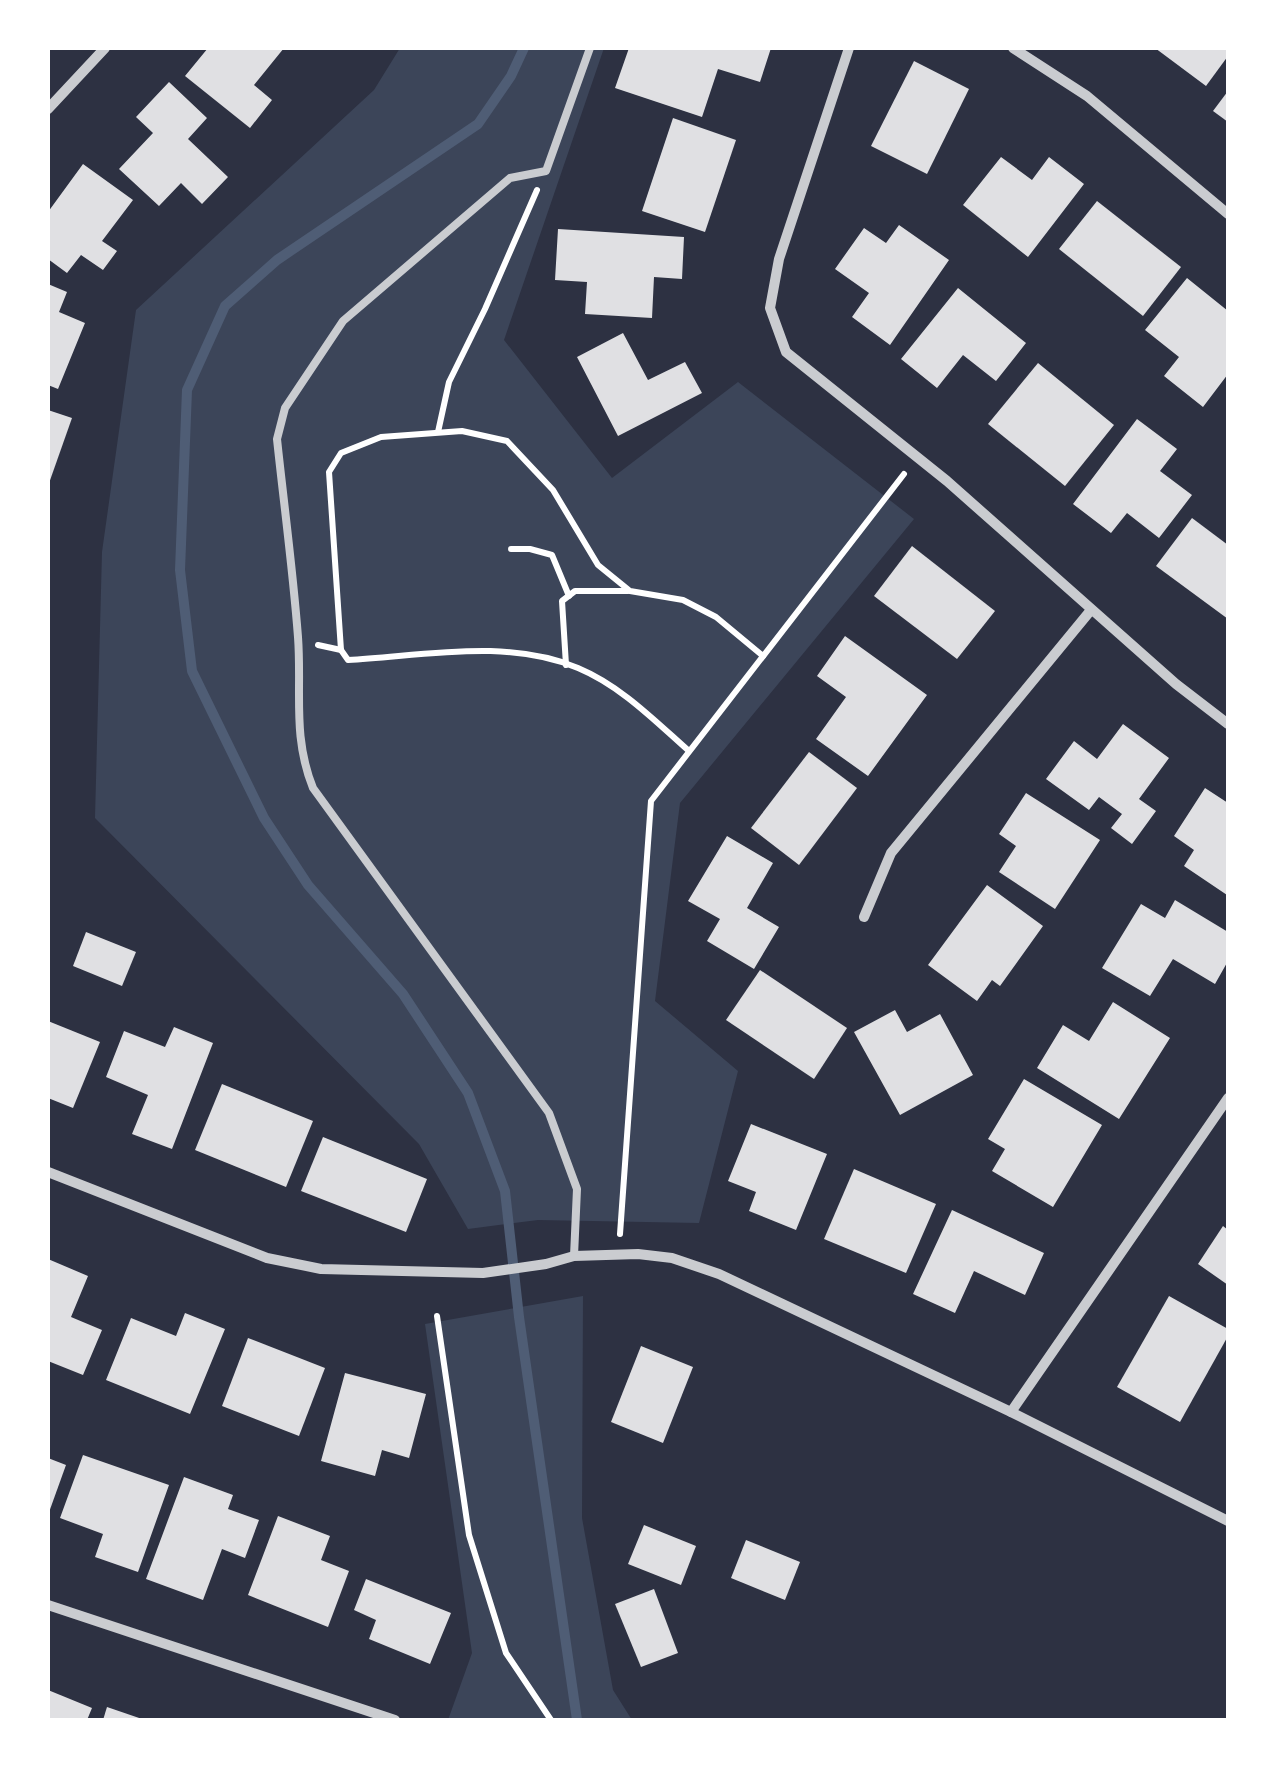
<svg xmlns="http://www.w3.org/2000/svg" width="1276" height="1768" font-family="'Source Sans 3',sans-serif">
	<rect width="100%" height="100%" fill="#2d3142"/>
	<g fill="#3c4559">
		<polygon points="400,48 604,48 504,340 612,478 738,382 914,519 680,803 655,1001 738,1071 699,1223 538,1220 468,1229 419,1144 95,818 102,552 136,310 374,90"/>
		<polygon points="583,1296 582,1518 613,1690 632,1720 448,1720 472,1653 425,1324"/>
	</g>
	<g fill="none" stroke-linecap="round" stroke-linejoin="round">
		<polyline stroke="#4f5d75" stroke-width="10" points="524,48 511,76 478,124 277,260 225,306 187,390 180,570 192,671 264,818 308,885 403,994 468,1093 505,1191 519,1317 577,1720"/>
	</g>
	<g fill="#e0e0e3">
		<polygon points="208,48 284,48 254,85 272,100 250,128 185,76"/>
		<polygon points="629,48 771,48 760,82 718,69 702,117 615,88"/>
		<polygon points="1155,48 1228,48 1228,56 1206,86"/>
		<polygon points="914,61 969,89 927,174 871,146"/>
		<polygon points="169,82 207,118 188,139 228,177 202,204 181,183 159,206 119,169 153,133 136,117"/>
		<polygon points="1228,91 1228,122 1213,111"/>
		<polygon points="673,118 736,140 705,232 642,211"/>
		<polygon points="1001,157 1032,180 1049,157 1084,184 1028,257 963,205"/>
		<polygon points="83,164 133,200 102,241 117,251 103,270 81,255 67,273 48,259 48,212"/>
		<polygon points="1097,201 1181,267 1143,316 1059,249"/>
		<polygon points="899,225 949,260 890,345 852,317 869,293 835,269 864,228 886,243"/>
		<polygon points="558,229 684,237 682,279 654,277 652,318 585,314 587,282 555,280"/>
		<polygon points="1187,278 1228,311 1228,374 1203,407 1164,376 1179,357 1145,330"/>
		<polygon points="48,284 67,292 59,312 85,323 58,389 48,385"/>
		<polygon points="958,288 1026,343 996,381 963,355 937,388 901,359"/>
		<polygon points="623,333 648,380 685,362 702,393 618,436 577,357"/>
		<polygon points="1038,363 1114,425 1065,486 988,424"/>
		<polygon points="48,410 72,418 48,486"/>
		<polygon points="1137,419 1177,449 1160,471 1192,495 1159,538 1127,513 1111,533 1073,504"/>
		<polygon points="1192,518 1228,545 1228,619 1156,566"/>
		<polygon points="912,546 995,611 957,659 874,596"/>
		<polygon points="845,636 927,695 868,776 816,739 846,697 817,676"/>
		<polygon points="1123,724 1169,758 1139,799 1156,811 1132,844 1111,828 1122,814 1099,797 1089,810 1046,779 1074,741 1097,759"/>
		<polygon points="809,752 857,788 799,865 751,828"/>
		<polygon points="1205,788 1228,803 1227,895 1184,866 1194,850 1174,836"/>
		<polygon points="1026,793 1100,840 1055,909 999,872 1016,846 999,834"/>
		<polygon points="727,836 773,863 747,908 779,927 754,969 707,941 720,919 688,901"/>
		<polygon points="987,885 1043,926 1000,986 992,980 977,1001 928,965"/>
		<polygon points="1175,900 1228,932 1228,961 1215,984 1173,959 1150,996 1102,968 1141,904 1165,918"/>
		<polygon points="86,932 136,952 122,986 73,966"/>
		<polygon points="760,970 847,1028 814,1079 726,1020"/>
		<polygon points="1113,1002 1170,1038 1119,1119 1037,1068 1063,1025 1089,1041"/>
		<polygon points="895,1010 907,1032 940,1014 973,1075 900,1115 854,1032"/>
		<polygon points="48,1021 100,1042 73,1108 48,1098"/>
		<polygon points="174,1027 213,1043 172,1149 132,1134 148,1095 106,1077 124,1031 165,1047"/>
		<polygon points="1024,1079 1102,1125 1053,1207 992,1171 1005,1149 988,1139"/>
		<polygon points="222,1084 313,1121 286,1187 195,1150"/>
		<polygon points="751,1124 827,1154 796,1230 749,1211 756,1192 728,1181"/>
		<polygon points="323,1137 427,1179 406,1232 301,1191"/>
		<polygon points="854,1169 936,1204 906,1273 824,1239"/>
		<polygon points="952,1210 1044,1253 1025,1295 974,1271 955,1313 913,1294"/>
		<polygon points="1223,1226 1228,1230 1228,1285 1198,1264"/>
		<polygon points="48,1259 88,1276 71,1317 102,1330 83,1375 48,1361"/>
		<polygon points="1169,1296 1228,1329 1228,1336 1180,1422 1117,1387"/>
		<polygon points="185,1313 225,1329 190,1414 106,1380 131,1318 176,1336"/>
		<polygon points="248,1338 325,1368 299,1436 222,1406"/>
		<polygon points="641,1346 693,1367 663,1443 611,1422"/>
		<polygon points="345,1373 426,1394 409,1458 382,1450 375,1476 321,1461"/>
		<polygon points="83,1455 169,1485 138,1572 95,1557 103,1534 60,1518"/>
		<polygon points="48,1458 66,1465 48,1515"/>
		<polygon points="184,1477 233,1495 228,1509 259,1520 245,1558 222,1549 203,1600 146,1579"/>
		<polygon points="278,1516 330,1536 321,1560 349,1571 328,1627 248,1595"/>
		<polygon points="644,1525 696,1546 681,1585 628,1564"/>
		<polygon points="746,1540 800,1562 785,1600 731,1578"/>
		<polygon points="366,1579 451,1613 430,1664 369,1639 376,1620 354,1610"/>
		<polygon points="654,1589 678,1653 641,1667 615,1604"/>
		<polygon points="48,1690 92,1708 87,1720 48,1720"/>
		<polygon points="107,1707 145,1720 103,1720"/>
	</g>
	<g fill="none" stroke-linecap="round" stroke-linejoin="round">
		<g stroke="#fff" stroke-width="6">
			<polyline points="438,432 449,382 485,309 537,190"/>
			<polyline points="511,549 530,549 552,555 569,596"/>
			<polyline points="318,645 341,650"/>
			<polyline points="566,665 562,601 575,591 628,591"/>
			<path d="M689,751C655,721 621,686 578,668C508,638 423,656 348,660L341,650L329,472L341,453L381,437L462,431L507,441L553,490L598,565L630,591L683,600L716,617L763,656"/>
			<polyline points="620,1234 651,801 904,474"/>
			<polyline points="437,1316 469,1535 506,1653 551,1720"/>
		</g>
		<path stroke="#caccd0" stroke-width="8" d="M574,1256L577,1189L549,1113L313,788C292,736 302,691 298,637C293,571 284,505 277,439L285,408L343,321L510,178L546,171L590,48"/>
		<g stroke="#caccd0" stroke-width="10">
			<polyline points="849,48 779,259 770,308 786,352 947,481 1176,684 1228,724"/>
			<polyline points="1013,48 1087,96 1228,214"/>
			<polyline points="48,109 105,48"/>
			<polyline points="864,917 891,853 1091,610"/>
			<polyline points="48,1172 267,1258 321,1269 483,1273 546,1264 574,1256 638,1254 672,1258 719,1274 1011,1412 1228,1521"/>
			<polyline points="1011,1412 1228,1098"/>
			<polyline points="48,1605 395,1720"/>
		</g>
	</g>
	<rect width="1276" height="1768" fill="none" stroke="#ffffff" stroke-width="100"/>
</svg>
